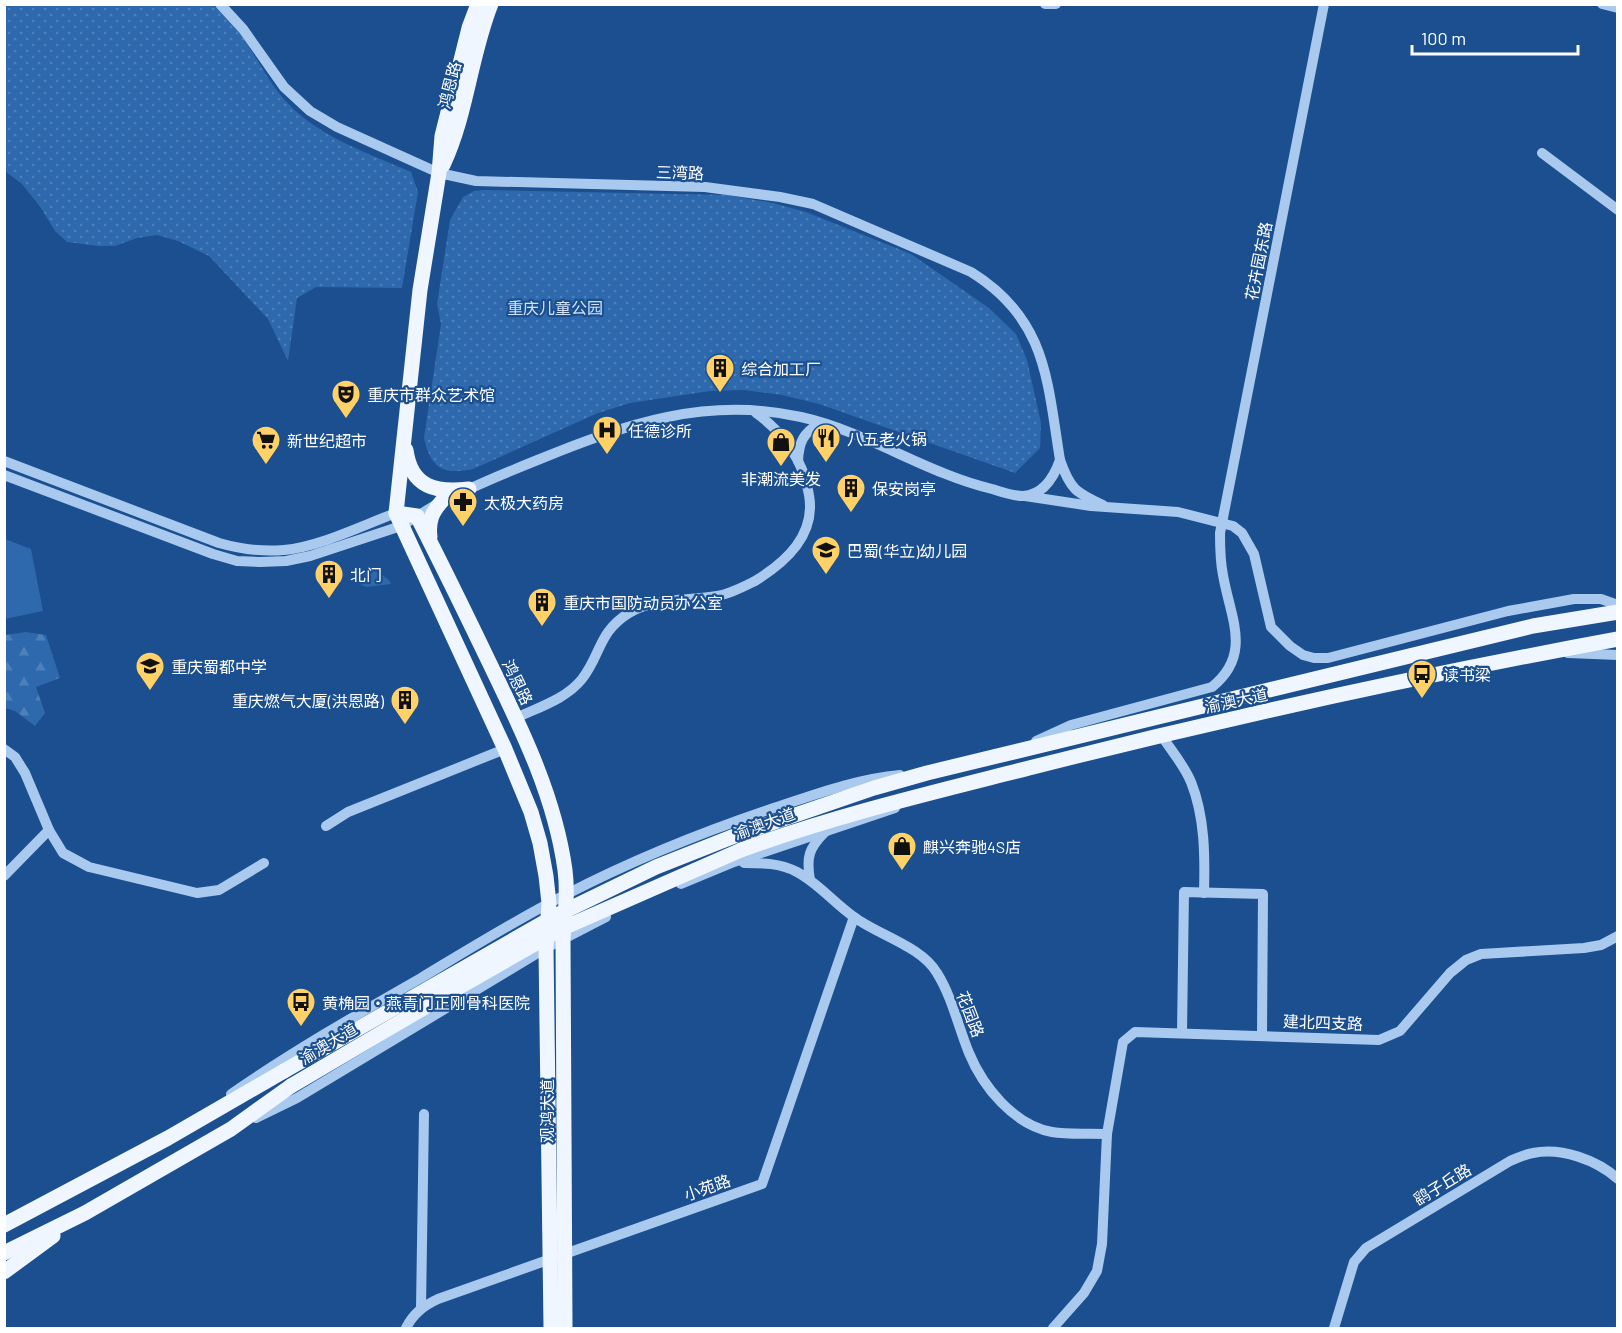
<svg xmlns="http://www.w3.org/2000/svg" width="1622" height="1333" font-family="Barlow,'Noto Sans SC',sans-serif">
	<defs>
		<pattern id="forest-firs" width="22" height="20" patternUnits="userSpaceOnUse" patternTransform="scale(1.5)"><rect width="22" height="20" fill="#2e69ad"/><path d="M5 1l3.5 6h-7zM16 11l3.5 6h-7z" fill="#4d80b9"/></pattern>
		<pattern id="park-dots" width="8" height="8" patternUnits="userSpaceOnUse" patternTransform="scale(1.5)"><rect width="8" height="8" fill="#2e69ad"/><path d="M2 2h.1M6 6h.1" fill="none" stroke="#4d80b9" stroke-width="1.8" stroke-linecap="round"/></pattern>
	</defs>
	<rect width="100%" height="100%" fill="#1b4f8f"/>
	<g fill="#2e69ad">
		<polygon points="5,539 31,549 43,611 5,619"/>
		<polygon points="371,567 389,580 391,584 366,587 361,585 354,572"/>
	</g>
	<polygon fill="url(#forest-firs)" points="26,632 46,635 60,678 36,687 45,713 35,726 15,711 5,708 5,635"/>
	<g fill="url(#park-dots)">
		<path d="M4,5H213C242,26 255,61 276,89C307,133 363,151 411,172L418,192L402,288L316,287L297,298L288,361L268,319L209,256L178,241L157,235L137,238L115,246H99L67,242L55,231L41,208L22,184L5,171Z"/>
		<path d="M485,190L727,195L773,203L806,212L911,254L989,308L1016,334L1027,360L1041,423L1040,448L1015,473L819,404L782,395L744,390L710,391L630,403L598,413L473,469C443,475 431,469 424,438L441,324L437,304L450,220L463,197L474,191Z"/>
	</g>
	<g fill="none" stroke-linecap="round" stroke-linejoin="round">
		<g stroke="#a9c9ee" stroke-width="10">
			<path d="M220,4L243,29L284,87L310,111L337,127L439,173L476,181L705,187L780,197L813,204L971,272C1047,319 1047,380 1060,460C1070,489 1076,493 1103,505"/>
			<polyline points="1045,4 1056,4"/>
			<polyline points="1602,4 1618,8"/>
			<polyline points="1542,153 1618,210"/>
			<path d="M4,461L219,543C240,549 262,552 284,550C319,547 363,525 396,513"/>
			<path d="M798,461C799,442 803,433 820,423"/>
			<polyline points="4,475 213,554 237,561 260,562 286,561 310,556 401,526 437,504"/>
			<path d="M465,491C490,479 515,469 540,459C626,424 707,396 801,417C868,432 925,473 992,489C1002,492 1013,496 1023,496C1043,495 1054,477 1060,460"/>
			<polyline points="1025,496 1091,506 1178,512 1233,526 1242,533 1254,554 1271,627 1290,646 1303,655 1314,658 1328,658 1508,611 1574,599 1601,599 1618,605"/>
			<polyline points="1568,653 1618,655"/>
			<path d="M516,718C539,707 566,699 582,679C601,655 598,632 629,613C656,597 687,601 717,596C730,594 743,587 755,581C786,562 816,535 809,495C804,461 783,432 756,413"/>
			<path d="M1161,735C1171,750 1184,765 1191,782C1205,817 1205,856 1204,893"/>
			<path d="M1036,741L1071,725L1212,687C1253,654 1230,617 1223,575C1220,561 1220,547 1220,533L1324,4"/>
			<polyline points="4,749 15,757 25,773 49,830 63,853 89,867 197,893 219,890 264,863"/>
			<polyline points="326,826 348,812 505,749"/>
			<path d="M744,863C762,863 780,863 797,872C818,883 834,903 854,917C878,935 921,946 937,973C952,997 958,1026 969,1053C983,1087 1014,1125 1052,1132C1069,1135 1089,1133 1107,1134"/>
			<polyline points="4,876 49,830"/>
			<path d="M810,880C806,857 809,848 825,832"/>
			<polyline points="681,884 734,862 895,808"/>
			<polyline points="1182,1033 1184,892 1263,894 1262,1035"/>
			<path d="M231,1094C292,1052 356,1015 421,978C469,949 517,919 567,894C631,861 700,833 768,810C811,796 855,779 900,775"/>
			<polyline points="256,1118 297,1098 546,948 606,917"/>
			<polyline points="421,1308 424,1114"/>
			<path d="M406,1328C413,1314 423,1306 438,1299L762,1184L854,917"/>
			<polyline points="1053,1328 1084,1293 1097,1271 1102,1244 1107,1134 1123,1042 1135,1032 1379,1040 1400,1031 1450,973 1466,960 1481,954 1584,948 1601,945 1618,936"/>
			<path d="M1334,1328L1354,1262L1366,1248L1510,1161C1518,1158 1525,1154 1533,1153C1561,1147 1597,1160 1618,1179"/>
		</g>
		<g stroke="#f0f6ff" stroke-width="15">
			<polyline points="478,4 469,28 442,136 439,173 420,290 396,513 505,749 531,812 540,843 546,876 549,903 546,948 551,1328"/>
			<path d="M443,165C467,114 470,57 491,4"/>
			<path d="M406,450C411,488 437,493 469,489"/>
			<path d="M396,513L417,516C442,565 466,614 490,664C522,730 555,797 565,870C568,893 565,916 563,938L565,1328"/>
			<path d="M430,537C428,521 432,512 442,501"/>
			<polyline points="737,835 874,788 927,773 1533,626 1618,612"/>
			<path d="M741,850C836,815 935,792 1033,767C1226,718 1422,675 1618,639"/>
			<polyline points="4,1225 168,1138 284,1071"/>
			<polyline points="4,1253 85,1213 231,1129 291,1086"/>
			<polyline points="4,1272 53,1236"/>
		</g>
		<g stroke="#f0f6ff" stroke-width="15">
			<polyline points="284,1071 557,915 656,867 737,835"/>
			<polyline points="291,1086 461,986 561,929 741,850"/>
		</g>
	</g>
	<defs>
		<g id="building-pin" transform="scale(1.5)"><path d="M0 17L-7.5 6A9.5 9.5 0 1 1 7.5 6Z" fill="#ffd166" stroke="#1b4f8f"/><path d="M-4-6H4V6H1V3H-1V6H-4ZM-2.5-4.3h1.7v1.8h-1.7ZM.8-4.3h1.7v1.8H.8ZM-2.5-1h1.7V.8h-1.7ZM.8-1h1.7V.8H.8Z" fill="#111"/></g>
		<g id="theatre-pin" transform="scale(1.5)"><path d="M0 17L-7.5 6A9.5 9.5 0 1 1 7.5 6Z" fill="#ffd166" stroke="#1b4f8f"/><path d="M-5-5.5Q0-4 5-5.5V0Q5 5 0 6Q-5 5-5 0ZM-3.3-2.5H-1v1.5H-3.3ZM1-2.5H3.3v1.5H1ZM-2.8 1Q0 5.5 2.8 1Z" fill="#111"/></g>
		<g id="hospital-pin" transform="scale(1.5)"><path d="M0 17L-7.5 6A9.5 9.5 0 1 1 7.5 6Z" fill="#ffd166" stroke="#1b4f8f"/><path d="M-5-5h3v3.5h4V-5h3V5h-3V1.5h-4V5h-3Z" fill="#111"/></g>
		<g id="restaurant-pin" transform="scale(1.5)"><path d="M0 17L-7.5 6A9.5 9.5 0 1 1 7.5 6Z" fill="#ffd166" stroke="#1b4f8f"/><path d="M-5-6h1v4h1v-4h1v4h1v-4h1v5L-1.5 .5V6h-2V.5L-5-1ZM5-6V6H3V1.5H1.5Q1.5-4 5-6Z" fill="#111"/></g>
		<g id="supermarket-pin" transform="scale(1.5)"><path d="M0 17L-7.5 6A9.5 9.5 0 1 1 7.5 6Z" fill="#ffd166" stroke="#1b4f8f"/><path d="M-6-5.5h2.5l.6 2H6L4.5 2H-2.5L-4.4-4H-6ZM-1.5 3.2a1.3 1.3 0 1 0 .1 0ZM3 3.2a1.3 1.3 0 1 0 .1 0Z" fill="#111"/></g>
		<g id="shop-pin" transform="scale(1.5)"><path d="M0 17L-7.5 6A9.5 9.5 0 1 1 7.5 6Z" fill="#ffd166" stroke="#1b4f8f"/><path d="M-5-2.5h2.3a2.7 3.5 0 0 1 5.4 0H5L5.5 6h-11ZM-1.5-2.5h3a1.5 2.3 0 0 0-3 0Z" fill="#111"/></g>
		<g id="pharmacy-pin" transform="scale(1.5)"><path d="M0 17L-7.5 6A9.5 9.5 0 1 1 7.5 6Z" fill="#ffd166" stroke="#1b4f8f"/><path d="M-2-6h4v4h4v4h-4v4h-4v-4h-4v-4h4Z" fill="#111"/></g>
		<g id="school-pin" transform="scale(1.5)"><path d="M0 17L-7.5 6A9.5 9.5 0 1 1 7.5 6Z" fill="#ffd166" stroke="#1b4f8f"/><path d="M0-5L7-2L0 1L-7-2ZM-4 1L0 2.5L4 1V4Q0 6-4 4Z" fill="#111"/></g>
		<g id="bus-pin" transform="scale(1.5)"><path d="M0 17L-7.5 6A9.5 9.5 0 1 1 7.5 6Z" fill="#ffd166" stroke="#1b4f8f"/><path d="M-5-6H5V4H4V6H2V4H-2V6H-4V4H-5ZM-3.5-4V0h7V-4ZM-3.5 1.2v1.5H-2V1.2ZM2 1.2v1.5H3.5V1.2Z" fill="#111"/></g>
	</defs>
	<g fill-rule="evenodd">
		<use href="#building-pin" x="720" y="368"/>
		<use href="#theatre-pin" x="346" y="394"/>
		<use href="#hospital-pin" x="607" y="430"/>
		<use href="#restaurant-pin" x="826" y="438"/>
		<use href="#supermarket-pin" x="266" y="440"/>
		<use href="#shop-pin" x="781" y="442"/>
		<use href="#building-pin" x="851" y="488"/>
		<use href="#pharmacy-pin" x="463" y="502"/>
		<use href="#school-pin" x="826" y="550"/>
		<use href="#building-pin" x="329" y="574"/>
		<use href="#building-pin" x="542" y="602"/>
		<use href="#school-pin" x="150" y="666"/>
		<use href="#bus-pin" x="1422" y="674"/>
		<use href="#building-pin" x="405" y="700"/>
		<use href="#shop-pin" x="902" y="846"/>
		<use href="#bus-pin" x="301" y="1002"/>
	</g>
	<g text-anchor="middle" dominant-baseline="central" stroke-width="4.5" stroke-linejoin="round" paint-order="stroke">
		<g font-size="16" fill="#fff" stroke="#1b4f8f">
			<text transform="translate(449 85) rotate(-76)">鸿恩路</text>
			<text transform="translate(680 172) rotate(2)">三湾路</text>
			<text transform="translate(1258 261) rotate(-79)">花卉园东路</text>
			<text transform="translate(518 682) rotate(64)">鸿恩路</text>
			<text transform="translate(1236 700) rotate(-12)">渝澳大道</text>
			<text transform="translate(764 823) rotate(-20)">渝澳大道</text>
			<text transform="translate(971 1014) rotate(69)">花园路</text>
			<text transform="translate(1323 1022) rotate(2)">建北四支路</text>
			<text transform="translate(328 1043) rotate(-31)">渝澳大道</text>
			<text transform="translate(546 1111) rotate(-90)">观鸿大道</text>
			<text transform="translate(1442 1184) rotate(-31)">鹞子丘路</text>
			<text transform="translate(707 1187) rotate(-19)">小苑路</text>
		</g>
		<g font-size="16" fill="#cfe3fa" stroke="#1b4f8f">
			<text x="555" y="307">重庆儿童公园</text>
		</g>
		<g font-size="16" fill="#fff" stroke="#1b4f8f" text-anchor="start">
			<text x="741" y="368">综合加工厂</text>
			<text x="367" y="394">重庆市群众艺术馆</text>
			<text x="628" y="430">任德诊所</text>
			<text x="847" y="438">八五老火锅</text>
			<text x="287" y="440">新世纪超市</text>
			<text x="781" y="478" text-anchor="middle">非潮流美发</text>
			<text x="872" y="488">保安岗亭</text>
			<text x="484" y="502">太极大药房</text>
			<text x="847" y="550">巴蜀(华立)幼儿园</text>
			<text x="350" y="574">北门</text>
			<text x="563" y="602">重庆市国防动员办公室</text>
			<text x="171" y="666">重庆蜀都中学</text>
			<text x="1443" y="674">读书梁</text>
			<text x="384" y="700" text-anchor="end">重庆燃气大厦(洪恩路)</text>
			<text x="923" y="846">麒兴奔驰4S店</text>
			<text x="322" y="1002">黄桷园‧燕青门正刚骨科医院</text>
		</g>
	</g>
	<rect width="1622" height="1333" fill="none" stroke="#ffffff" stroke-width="12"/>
	<path d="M1412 45v9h166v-9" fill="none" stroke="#ffffff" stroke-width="3"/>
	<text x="1421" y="45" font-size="18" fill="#ffffff" stroke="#1b4f8f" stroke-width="4.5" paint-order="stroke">100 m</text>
</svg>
